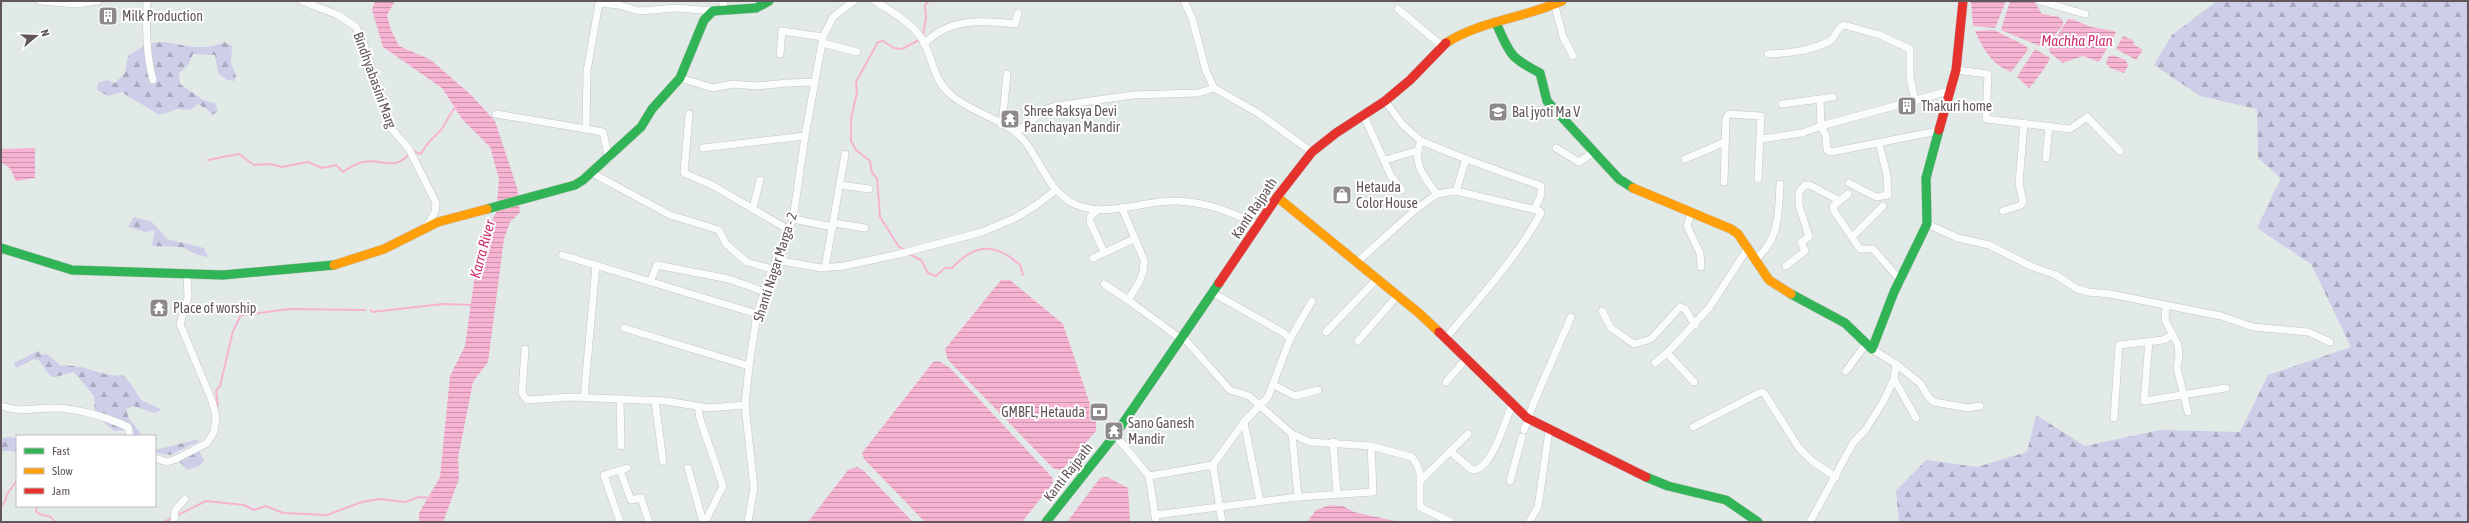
<svg xmlns="http://www.w3.org/2000/svg" width="2469" height="523" font-family="'Asap Condensed',sans-serif">
	<defs>
		<pattern id="forest-firs" width="22" height="20" patternUnits="userSpaceOnUse"><rect width="22" height="20" fill="#cdcee8"/><path d="M5 1l3.5 6h-7zM16 11l3.5 6h-7z" fill="#aaaabf"/></pattern>
		<pattern id="water-rules" width="6" height="5" patternUnits="userSpaceOnUse"><rect width="6" height="5" fill="#f6b3d2"/><path d="M0 2.5h6" fill="none" stroke="#cb94ad"/></pattern>
	</defs>
	<rect width="100%" height="100%" fill="#e2eae8"/>
	<g fill="url(#forest-firs)">
		<polygon points="2217,1 2468,1 2468,522 1899,522 1896,491 1926,460 1977,467 2027,452 2036,415 2085,446 2160,430 2240,432 2268,375 2351,347 2311,264 2257,228 2281,178 2258,158 2257,109 2200,96 2154,65 2172,35"/>
		<path d="M164,42C184,45 205,52 224,42L232,46L231,63L236,76L234,81L227,80L218,73L215,55L193,54L188,65L179,73L180,84L203,100L215,103L218,112L212,115L208,110L198,104L190,110L177,109L160,115L121,92L108,96L97,90L98,83L107,80L115,83L125,73L128,56L148,43Z"/>
		<polygon points="134,217 152,222 167,239 204,248 208,257 198,255 182,247 152,246 155,230 146,232 128,227"/>
		<path d="M38,351L42,355L47,354L61,366C85,363 101,378 123,375L131,384L141,400L162,410L154,413L133,406L126,409L129,419L143,436H133L127,430L114,431L95,415L94,396L74,372C49,377 55,384 40,361L34,359L16,368L14,363Z"/>
		<polygon points="11,437 17,439 17,453 12,451 1,451 1,438"/>
		<polygon points="199,439 198,442 170,455 155,453 155,450"/>
		<polygon points="199,450 204,461 199,466 187,470 179,461"/>
	</g>
	<g fill="url(#water-rules)">
		<polygon points="375,1 395,1 387,15 391,30 399,46 431,60 471,95 495,121 517,188 520,212 510,222 504,239 488,362 473,382 458,458 459,479 443,522 419,522 419,513 440,477 450,376 465,346 476,268 483,236 496,213 499,179 490,147 462,119 442,88 383,47 372,10"/>
		<polygon points="1971,1 2006,1 1995,28 1973,26"/>
		<polygon points="2010,1 2034,1 2042,14 2059,17 2063,21 2063,25 2046,46 2042,47 2001,30"/>
		<polygon points="2068,19 2072,19 2091,27 2114,31 2116,33 2099,62 2083,56 2063,63 2050,53 2049,49"/>
		<path d="M1994,30L2026,46L2028,50L2011,72C1992,65 1983,49 1975,31Z"/>
		<polygon points="2123,36 2133,40 2134,45 2143,50 2136,60 2116,49"/>
		<path d="M2035,49L2050,58C2050,61 2032,86 2029,88L2017,77Z"/>
		<polygon points="2112,55 2126,60 2128,66 2124,73 2110,68 2106,64 2108,57"/>
		<polygon points="35,148 35,178 16,181 10,168 1,162 1,149"/>
		<polygon points="1001,280 1010,280 1063,324 1096,422 1096,431 1062,470 1054,469 948,360 945,349"/>
		<polygon points="939,361 950,368 1052,477 1053,483 1022,522 925,522 864,459 862,453 933,362"/>
		<polygon points="857,467 863,470 913,522 808,522 848,470"/>
		<polygon points="1107,477 1128,488 1130,522 1067,522 1100,478"/>
		<polygon points="1330,505 1343,506 1354,512 1400,522 1307,522 1316,510"/>
	</g>
	<g fill="none" stroke-linecap="round" stroke-linejoin="round">
		<g stroke="#f6b3d2" stroke-width="2">
			<polyline points="923,35 926,18 925,5 929,1"/>
			<path d="M413,151L421,154C426,143 433,138 441,130C447,122 449,113 457,106"/>
			<path d="M208,160L239,154L254,165L270,164L282,167L308,162L322,168L336,165L343,172C349,168 356,163 363,162C383,158 393,172 409,154"/>
			<polyline points="905,250 899,247 880,217 877,178 872,173 870,161 856,150 851,141 851,119 857,92 856,82 878,42 883,41 894,48 902,49 919,40"/>
			<path d="M909,254L921,260L928,273L936,276L945,268H952C974,245 993,241 1019,264C1022,266 1021,271 1023,275"/>
			<polyline points="371,310 372,312 443,304 472,305"/>
			<polyline points="218,406 216,391 220,386 233,331 241,315 290,309 365,310"/>
			<polyline points="37,506 36,511 39,514 51,517 55,522"/>
			<polyline points="1,507 6,499 6,496 17,480"/>
			<polyline points="176,516 206,501 244,505 254,510 266,506 283,513 327,515 362,502 380,499 405,502 419,497 431,498"/>
			<polyline points="164,522 172,518"/>
		</g>
		<g stroke="#c4c5c6" stroke-width="8">
			<g id="street">
				<polyline points="40,1 76,4 98,1"/>
				<path d="M147,1C146,28 146,54 153,80"/>
				<polyline points="302,1 338,15 356,27 364,44 390,127 409,149 436,203 435,212 426,227"/>
				<polyline points="722,1 726,11"/>
				<path d="M875,1C890,11 909,21 920,36C933,54 932,79 950,94C972,114 1008,119 1026,143C1040,162 1048,187 1069,201C1101,221 1142,200 1176,201C1207,202 1232,212 1259,226"/>
				<polyline points="1184,1 1192,18 1206,71 1214,88 1258,113 1312,152"/>
				<polyline points="2040,1 2085,14"/>
				<polyline points="1555,6 1563,37 1573,56"/>
				<polyline points="1398,9 1442,46"/>
				<polyline points="822,43 857,52"/>
				<path d="M924,44C949,18 981,20 1015,24L1018,13"/>
				<polyline points="780,54 782,31 823,37"/>
				<path d="M1768,54C1790,53 1810,51 1830,41C1836,37 1836,28 1844,25L1880,35L1910,49V77L1915,101"/>
				<polyline points="1956,70 1988,74 1986,119 2070,129 2087,117 2120,151"/>
				<polyline points="680,78 713,88 733,84 756,86 788,83 815,82"/>
				<polyline points="1833,97 1820,99 1821,126 1949,91"/>
				<polyline points="1385,101 1403,125 1421,141 1466,159 1541,186 1541,195 1535,208"/>
				<polyline points="1782,104 1820,99"/>
				<polyline points="496,114 586,129"/>
				<polyline points="689,114 684,173 712,185 789,230"/>
				<polyline points="1364,116 1391,176 1402,190"/>
				<polyline points="1002,125 1007,74"/>
				<polyline points="1016,133 1046,109 1056,106 1133,95 1198,93 1214,88"/>
				<polyline points="1761,139 1802,133 1821,126 1826,136 1827,150 1831,152 1938,131"/>
				<path d="M1421,141C1411,162 1424,177 1437,194"/>
				<polyline points="703,148 805,136"/>
				<polyline points="1556,148 1579,162 1594,152"/>
				<polyline points="2046,158 2049,126"/>
				<polyline points="609,159 603,132 586,129 587,71 599,3 619,5 639,11 677,8 713,11"/>
				<polyline points="1685,159 1725,142"/>
				<polyline points="1385,160 1416,151"/>
				<polyline points="592,173 670,215 719,230 726,244 747,262 772,269"/>
				<polyline points="1724,182 1726,118 1729,114 1761,116 1758,179"/>
				<polyline points="1849,183 1876,197 1888,195 1887,175 1879,143"/>
				<polyline points="840,185 869,189"/>
				<polyline points="1456,191 1466,159"/>
				<polyline points="1848,194 1833,206 1834,211 1860,249 1873,249 1901,281"/>
				<polyline points="753,208 760,180"/>
				<path d="M1122,208L1144,260C1145,276 1136,287 1128,300L1181,339"/>
				<polyline points="1098,209 1090,217 1090,222 1104,252"/>
				<polyline points="2003,211 2021,205 2023,202 2019,183 2024,123"/>
				<polyline points="1691,213 1687,226 1700,253 1701,267"/>
				<polyline points="793,219 833,227"/>
				<polyline points="834,223 865,228"/>
				<polyline points="1927,224 1958,238 1989,245 2033,267 2056,275 2077,289 2088,292 2110,294 2221,316 2253,327 2308,332 2330,342"/>
				<polyline points="1852,237 1883,206"/>
				<polyline points="562,255 757,314"/>
				<polyline points="1093,258 1134,239"/>
				<polyline points="776,260 821,268 844,266 899,254 982,232 1015,218 1035,206 1056,190"/>
				<path d="M1755,260C1780,238 1778,216 1780,184"/>
				<path d="M1356,263L1415,210L1437,194L1456,191L1540,211L1541,213C1516,259 1479,298 1446,338"/>
				<polyline points="1786,266 1805,251 1801,242 1809,237 1799,205 1799,192 1805,185 1810,185 1840,201"/>
				<polyline points="825,268 845,154"/>
				<polyline points="650,282 657,265 729,279 765,292"/>
				<polyline points="1104,284 1128,300"/>
				<polyline points="1213,293 1284,333 1290,339 1268,397 1244,422 1213,465 1222,522"/>
				<polyline points="2166,307 2165,320 2178,345 2179,355 2177,368 2188,412"/>
				<polyline points="1602,311 1611,328 1634,344 1651,339 1680,307 1685,309 1695,325"/>
				<polyline points="624,328 749,366"/>
				<polyline points="1326,332 1376,280"/>
				<polyline points="1183,337 1230,390 1249,396 1292,434 1310,442 1371,446 1412,457 1416,463 1420,473 1420,507 1451,522"/>
				<polyline points="1290,339 1312,301"/>
				<polyline points="1358,341 1397,296"/>
				<polyline points="2149,341 2144,401 2226,388"/>
				<polyline points="525,349 522,393 527,400 570,397 666,401 709,408 745,405"/>
				<polyline points="1655,363 1667,353"/>
				<polyline points="1896,364 1920,383 1929,398 1934,402 1968,408 1980,406"/>
				<polyline points="1846,371 1866,344"/>
				<polyline points="1894,379 1916,418"/>
				<polyline points="1446,382 1466,359"/>
				<polyline points="1694,382 1667,353 1709,308 1748,248"/>
				<polyline points="1274,385 1295,396 1318,390"/>
				<polyline points="584,398 596,265"/>
				<polyline points="620,399 621,446"/>
				<polyline points="655,401 663,461"/>
				<path d="M1,406C25,413 30,408 53,408C76,408 107,417 128,427L130,436"/>
				<polyline points="698,407 700,419 723,486 705,522"/>
				<polyline points="2114,418 2119,345 2163,340 2173,335"/>
				<polyline points="1244,422 1260,501"/>
				<polyline points="1693,427 1761,392 1764,393 1799,448 1812,461 1836,477"/>
				<polyline points="1524,430 1534,402 1571,317"/>
				<polyline points="1292,434 1298,497"/>
				<polyline points="1115,435 1149,476"/>
				<polyline points="1333,442 1337,493"/>
				<path d="M1451,452L1472,470C1491,472 1505,421 1512,405"/>
				<polyline points="155,458 167,462 176,459 207,443 214,432 216,417 212,401 180,324 188,297 187,274"/>
				<polyline points="688,468 703,522"/>
				<polyline points="620,470 631,500 641,498 649,522"/>
				<polyline points="1421,480 1468,434"/>
				<polyline points="1510,481 1522,437"/>
				<polyline points="1155,515 1298,497 1373,492 1371,446"/>
				<polyline points="174,522 175,510 185,499"/>
				<polyline points="620,522 604,475 627,468"/>
				<polyline points="748,522 754,488 745,405 749,366 757,314 772,269 793,219 805,136 823,37 833,17 854,1"/>
				<polyline points="1156,522 1149,476 1213,465"/>
				<polyline points="1529,522 1538,507 1549,431"/>
				<polyline points="1810,522 1853,443 1866,429 1883,402 1894,379 1896,364 1872,349"/>
			</g>
		</g>
		<g stroke="#c5c6c7" stroke-width="10">
			<g id="fast">
				<path d="M1496,23C1510,54 1509,57 1540,73L1547,101L1619,179L1633,188"/>
				<polyline points="487,209 575,185 583,180 641,127 652,109 680,78 704,20 713,11 756,8 769,1"/>
				<polyline points="1,248 72,270 223,275 334,265"/>
				<polyline points="1791,294 1845,323 1872,349 1894,292 1927,224 1926,178 1939,130"/>
				<polyline points="1646,477 1668,486 1726,500 1758,522"/>
				<polyline points="1046,522 1115,435 1219,283"/>
			</g>
		</g>
		<g stroke="#c5c6c7" stroke-width="10">
			<g id="slow">
				<path d="M1446,43C1479,21 1525,18 1562,1"/>
				<polyline points="1633,188 1731,229 1738,234 1769,280 1791,294"/>
				<polyline points="1277,197 1420,314 1439,332"/>
				<polyline points="334,265 384,249 438,222 487,209"/>
			</g>
		</g>
		<g stroke="#c5c6c7" stroke-width="10">
			<g id="jam">
				<polyline points="1939,130 1956,70 1963,1"/>
				<polyline points="1219,283 1277,197 1312,152 1336,133 1385,101 1410,80 1446,43"/>
				<polyline points="1439,332 1527,418 1646,477"/>
			</g>
		</g>
		<use href="#street" stroke="#fbfcfc" stroke-width="7"/>
		<use href="#fast" stroke="#30b455" stroke-width="9"/>
		<use href="#slow" stroke="#ff9f0a" stroke-width="9"/>
		<use href="#jam" stroke="#e5322d" stroke-width="9"/>
	</g>
	<defs>
		<g id="building-square" transform="scale(1)"><rect x="-9" y="-9" width="18" height="18" rx="4" fill="#8e8a8c" stroke="#fff"/><path d="M-4-6H4V6H1V3H-1V6H-4ZM-2.5-4.3h1.7v1.8h-1.7ZM.8-4.3h1.7v1.8H.8ZM-2.5-1h1.7V.8h-1.7ZM.8-1h1.7V.8H.8Z" fill="#fff"/></g>
		<g id="school-square" transform="scale(1)"><rect x="-9" y="-9" width="18" height="18" rx="4" fill="#8e8a8c" stroke="#fff"/><path d="M0-5L7-2L0 1L-7-2ZM-4 1L0 2.5L4 1V4Q0 6-4 4Z" fill="#fff"/></g>
		<g id="temple-square" transform="scale(1)"><rect x="-9" y="-9" width="18" height="18" rx="4" fill="#8e8a8c" stroke="#fff"/><path d="M0-6L5-2H3V0L6.5 2.5H4V6H1.5V3h-3V6H-4V2.5H-6.5L-3 0V-2H-5Z" fill="#fff"/></g>
		<g id="shop-square" transform="scale(1)"><rect x="-9" y="-9" width="18" height="18" rx="4" fill="#8e8a8c" stroke="#fff"/><path d="M-5-2.5h2.3a2.7 3.5 0 0 1 5.4 0H5L5.5 6h-11ZM-1.5-2.5h3a1.5 2.3 0 0 0-3 0Z" fill="#fff"/></g>
		<g id="bank-square" transform="scale(1)"><rect x="-9" y="-9" width="18" height="18" rx="4" fill="#8e8a8c" stroke="#fff"/><path d="M-6-4H6V4H-6ZM0-2.3a2.3 2.3 0 1 0 0 4.6a2.3 2.3 0 1 0 0-4.6Z" fill="#fff"/></g>
	</defs>
	<g fill-rule="evenodd">
		<use href="#building-square" x="108" y="16"/>
		<use href="#building-square" x="1907" y="106"/>
		<use href="#school-square" x="1498" y="112"/>
		<use href="#temple-square" x="1010" y="119"/>
		<use href="#shop-square" x="1342" y="195"/>
		<use href="#temple-square" x="159" y="308"/>
		<use href="#bank-square" x="1099" y="412"/>
		<use href="#temple-square" x="1114" y="431"/>
	</g>
	<g text-anchor="middle" dominant-baseline="central" stroke-width="4" stroke-linejoin="round" paint-order="stroke">
		<g font-size="14" fill="#61575b" stroke="#fff" text-anchor="start">
			<text x="122" y="16">Milk Production</text>
			<text x="1921" y="106">Thakuri home</text>
			<text x="1024" y="111">Shree Raksya Devi<tspan x="1024" dy="16">Panchayan Mandir</tspan></text>
			<text x="1512" y="112">Bal jyoti Ma V</text>
			<text x="1356" y="187">Hetauda<tspan x="1356" dy="16">Color House</tspan></text>
			<text x="173" y="308">Place of worship</text>
			<text x="1085" y="412" text-anchor="end">GMBFL, Hetauda</text>
			<text x="1128" y="423">Sano Ganesh<tspan x="1128" dy="16">Mandir</tspan></text>
		</g>
		<g font-size="14" fill="#61575b" stroke="#fff">
			<text transform="translate(375 80) rotate(70)">Bindhyabasini Marg</text>
			<text transform="translate(1254 208) rotate(-56)">Kanti Rajpath</text>
			<text transform="translate(775 267) rotate(-72)">Shanti Nagar Marga - 2</text>
			<text transform="translate(1068 472) rotate(-52)">Kanti Rajpath</text>
		</g>
		<g font-size="15" font-style="italic" fill="#ce326e" stroke="#fff">
			<text x="2077" y="40">Machha Plan</text>
			<text transform="translate(482 249) rotate(-75)">Karra River</text>
		</g>
	</g>
	<rect width="2469" height="523" fill="none" stroke="#61575b" stroke-width="4"/>
	<rect x="16" y="435" width="140" height="72" fill="#ffffff" stroke="#c0bcbd"/>
	<rect x="24" y="448" width="20" height="6" fill="#30b455" stroke="#c0bcbd"/>
	<text x="52" y="455" font-size="12" fill="#61575b">Fast</text>
	<rect x="24" y="468" width="20" height="6" fill="#ff9f0a" stroke="#c0bcbd"/>
	<text x="52" y="475" font-size="12" fill="#61575b">Slow</text>
	<rect x="24" y="488" width="20" height="6" fill="#e5322d" stroke="#c0bcbd"/>
	<text x="52" y="495" font-size="12" fill="#61575b">Jam</text>
	<g transform="translate(36 36) rotate(71)" stroke="#ffffff" stroke-width="3" paint-order="stroke">
	<path d="M0-3L7 15L0 10L-7 15Z" fill="#61575b"/>
	<text y="-6" font-size="11" font-weight="bold" text-anchor="middle" fill="#61575b">N</text>
	</g>
</svg>
